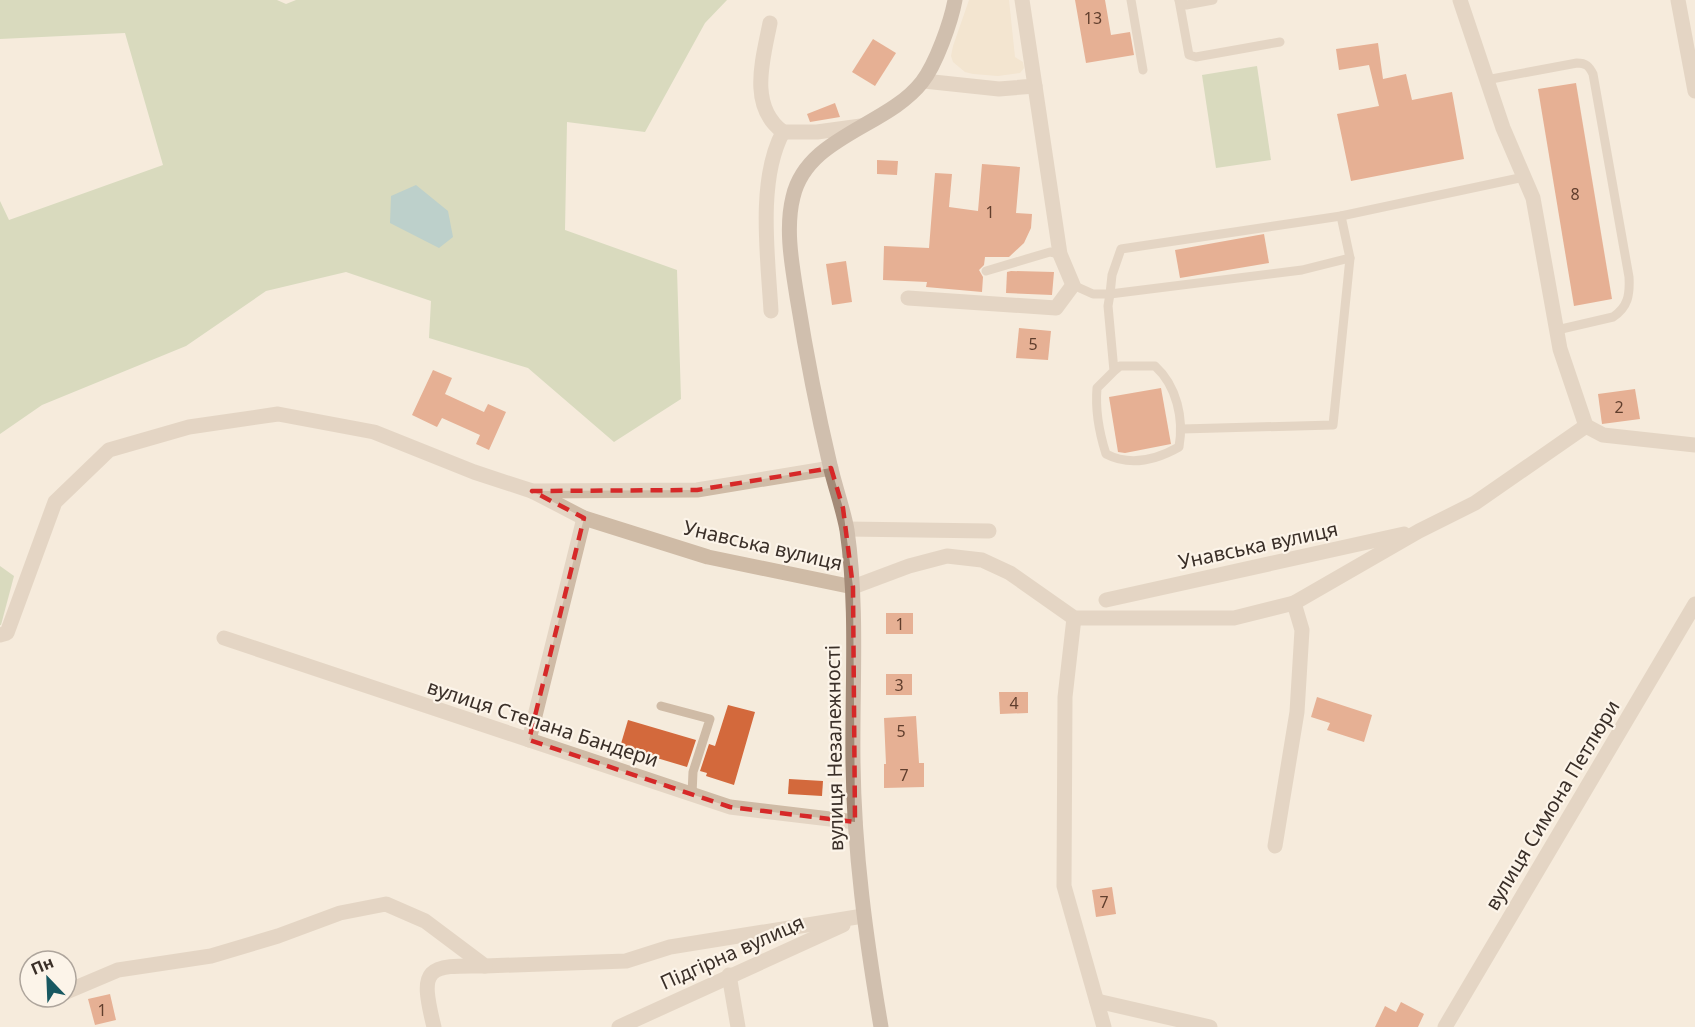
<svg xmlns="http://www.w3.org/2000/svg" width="1695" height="1027" font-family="'Noto Sans',sans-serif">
	<rect width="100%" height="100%" fill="#f5ebdc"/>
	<g fill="#b5c69a">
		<polygon points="0,0 277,0 286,4 296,0 727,0 705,23 645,132 567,122 565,230 677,270 681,399 614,442 528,368 429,338 431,301 346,272 266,291 186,346 42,405 0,434 0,201 9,220 163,165 125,33 0,39"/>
		<polygon points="1257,66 1271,160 1216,168 1202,75"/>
		<polygon points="0,566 14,576 1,625 0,625"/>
	</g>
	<polygon fill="#efddc1" points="969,0 1009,0 1015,57 1023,62 1024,68 1020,73 998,76 973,74 965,72 953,62 951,56 953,46"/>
	<polygon fill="#78afb5" points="416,185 448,211 453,237 439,248 390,223 391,196"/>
	<g fill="#d3693c">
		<polygon points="1075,0 1105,0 1111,35 1130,32 1134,55 1086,63"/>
		<polygon points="873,39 896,53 875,86 852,72"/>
		<polygon points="1378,43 1383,79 1406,74 1412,100 1452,92 1464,159 1351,181 1337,114 1379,106 1369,65 1339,70 1336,49"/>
		<polygon points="1576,83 1612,299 1574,306 1538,89"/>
		<polygon points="835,103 840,117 810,122 807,114"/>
		<polygon points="877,160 898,161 897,175 877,174"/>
		<polygon points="982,164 1020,167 1016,213 1032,214 1031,228 1024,243 1009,257 985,257 984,265 979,270 983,277 982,292 926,287 927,282 883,280 884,246 929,248 935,173 952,174 949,207 978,211"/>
		<polygon points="1264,234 1269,263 1180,278 1175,250"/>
		<polygon points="846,261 852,302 832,305 826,264"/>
		<polygon points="1011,271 1054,272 1052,295 1006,293 1007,272"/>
		<polygon points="1019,328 1051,331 1048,360 1016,358"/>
		<polygon points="433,370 452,378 445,394 484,412 488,404 506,412 489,450 476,444 480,435 442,418 437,427 412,415"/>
		<polygon points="1161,388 1171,444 1125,453 1118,452 1109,397"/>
		<polygon points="1635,389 1640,419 1602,424 1598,394"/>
		<rect x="886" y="613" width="27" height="21"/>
		<rect x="886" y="674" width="26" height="21"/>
		<polygon points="999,692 1028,692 1028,713 1000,714"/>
		<polygon points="1317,697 1372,715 1364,742 1327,730 1330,723 1311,717"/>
		<polygon points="728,705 755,712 734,785 706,776 707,773 700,771 709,744 715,746"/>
		<polygon points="916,716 919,763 924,763 924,787 884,788 884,764 886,764 884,718"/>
		<polygon points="628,720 696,740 687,767 620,747"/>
		<polygon points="789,779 823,781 822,796 788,794"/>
		<polygon points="1112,887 1116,914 1096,917 1092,890"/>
		<polygon points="110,994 116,1020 95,1025 88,999"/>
		<polygon points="1401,1002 1424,1014 1418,1027 1375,1027 1385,1006 1396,1012"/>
	</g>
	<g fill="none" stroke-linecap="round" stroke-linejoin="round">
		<g stroke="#cfbba6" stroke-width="9">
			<polyline points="1131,0 1143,70"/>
			<polyline points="1179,0 1189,55 1196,57 1280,42"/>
			<polyline points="1179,0 1186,5 1213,0"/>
			<path d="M1486,80L1577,63C1586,63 1589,66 1593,74L1629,277C1630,295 1628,307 1613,317L1557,330"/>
			<polyline points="1350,258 1302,270 1110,294 1112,275 1121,249 1341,216 1524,177"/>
			<polyline points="986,271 1050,252 1060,254"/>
			<path d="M1073,285L1093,294H1110L1108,306L1114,371L1097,388C1095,411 1099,432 1106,454C1131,467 1156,460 1179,447C1184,419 1177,386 1155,366H1120L1114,371"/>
			<polyline points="1182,429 1333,425 1350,258 1341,216"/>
			<polyline points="661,706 710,719 693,772 692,794"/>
		</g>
		<g stroke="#cfbba6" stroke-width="15">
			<polyline points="1460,0 1503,128 1533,198 1560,349 1586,426"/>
			<polyline points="1678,0 1695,91"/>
			<path d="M770,23C763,59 748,106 783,132C757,180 768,258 771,311"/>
			<polyline points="924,81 999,89 1035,86 1022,0"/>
			<polyline points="783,132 817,132 861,126"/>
			<polyline points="908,298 1056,308 1073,285 1060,254 1035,86"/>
			<polyline points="1586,426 1603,435 1695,445"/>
			<polyline points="532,491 584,518 708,557 853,587 909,566 947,556 982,560 1010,573 1074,618 1234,618 1294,603 1419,531 1475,503 1586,426"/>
			<polyline points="847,529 989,531"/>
			<polyline points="1106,600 1404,534"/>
			<polyline points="1074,618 1065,697 1064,886 1104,1027"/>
			<polyline points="0,635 7,633 55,502 109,450 189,427 278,414 374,432 474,472 532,491 697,490 831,468"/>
			<polyline points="224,638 730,807 855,822"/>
			<polyline points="529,740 584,518"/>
			<polyline points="1275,846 1297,712 1302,630 1294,603"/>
			<polyline points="729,975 738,1027"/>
			<polyline points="66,992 118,970 211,956 278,936 340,913 386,904 425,921 485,966 626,961 670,947 863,916"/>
			<polyline points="46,1000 53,997"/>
			<polyline points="1097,1001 1210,1027"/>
			<path d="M434,1027C419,967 426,965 485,966"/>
			<polyline points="619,1027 843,925"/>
			<polyline points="1445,1027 1695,604"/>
		</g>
		<path stroke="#a38a77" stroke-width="15" d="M881,1027C866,939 854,852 853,762C852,685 858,607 847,530C843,508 835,487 830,465C817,410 806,353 797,297C792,265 785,229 793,197C807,136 887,127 922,82C936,64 951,22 955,0"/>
	</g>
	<path d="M0 0H1695V1027H0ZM831,468L843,508L853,587L855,822L730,807L529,740L584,518L532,491L697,490Z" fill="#f5ebdc" fill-opacity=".55" fill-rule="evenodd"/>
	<path fill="none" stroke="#d62828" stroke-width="4.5" stroke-dasharray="12 8" stroke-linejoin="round" d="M831,468L843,508L853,587L855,822L730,807L529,740L584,518L532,491L697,490Z"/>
	<g text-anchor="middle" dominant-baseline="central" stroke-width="4.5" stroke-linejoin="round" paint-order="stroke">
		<g font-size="16" fill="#603e2d">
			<text x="1093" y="18">13</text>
			<text x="1575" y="194">8</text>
			<text x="990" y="212">1</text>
			<text x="1033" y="344">5</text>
			<text x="1619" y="407">2</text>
			<text x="900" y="624">1</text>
			<text x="899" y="685">3</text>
			<text x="1014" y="703">4</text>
			<text x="901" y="731">5</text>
			<text x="904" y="775">7</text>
			<text x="1104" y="902">7</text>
			<text x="102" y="1010">1</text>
		</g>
		<g font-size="20" fill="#3a2f28" stroke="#fcf4e9">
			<text transform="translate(763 545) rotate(13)">Унавська вулиця</text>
			<text transform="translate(1258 545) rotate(-12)">Унавська вулиця</text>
			<text transform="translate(543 723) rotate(18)">вулиця Степана Бандери</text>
			<text transform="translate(834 748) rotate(-91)">вулиця Незалежності</text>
			<text transform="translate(1552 805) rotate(-59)">вулиця Симона Петлюри</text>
			<text transform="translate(732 952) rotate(-24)">Підгірна вулиця</text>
		</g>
	</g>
	<g transform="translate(48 979) rotate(337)"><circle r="28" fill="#fcf4e9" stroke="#aea59c" stroke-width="1.5"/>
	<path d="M0-4.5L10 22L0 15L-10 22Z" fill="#185861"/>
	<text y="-9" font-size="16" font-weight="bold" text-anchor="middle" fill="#3a2f28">Пн</text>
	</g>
</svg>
